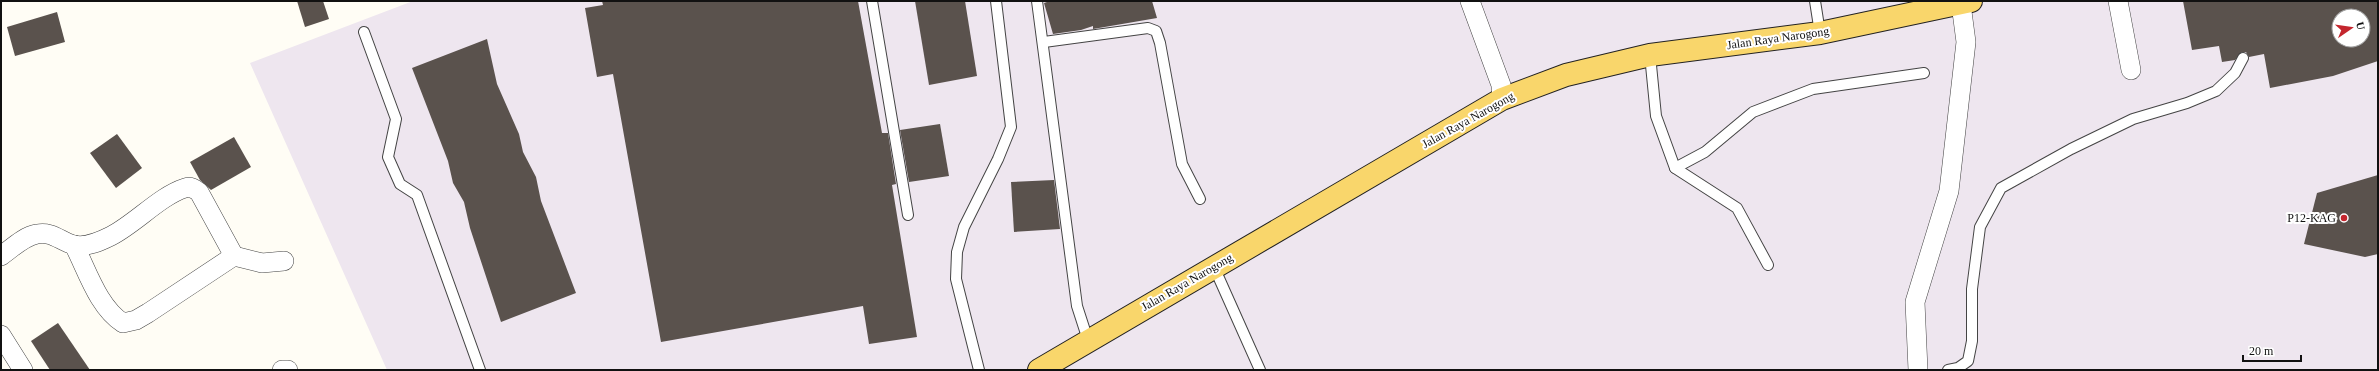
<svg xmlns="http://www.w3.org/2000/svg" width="2379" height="371" font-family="'Times New Roman',serif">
	<rect width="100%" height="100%" fill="#fffdf5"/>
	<path fill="#eee6ef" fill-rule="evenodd" d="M413,1H2378V370H387L250,63ZM2339,16H2363V40H2339Z"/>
	<g fill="#5a524d" fill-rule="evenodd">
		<polygon points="297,1 323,1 329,19 305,27"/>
		<polygon points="602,1 858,1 882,133 888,133 896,184 892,185 917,337 869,344 863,306 661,342 613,74 597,77 585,8 603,5"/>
		<polygon points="915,1 965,1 977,76 929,85"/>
		<polygon points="1050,1 1152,1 1157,18 1093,29 1093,26 1081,30 1053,34 1044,3"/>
		<path d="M2183,1H2378V61L2333,76L2270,88L2264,54L2249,57L2246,52H2242L2235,60L2222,62L2219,46L2192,50ZM2339,16H2363V40H2339Z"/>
		<polygon points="57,12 65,42 15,56 7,27"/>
		<polygon points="487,39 497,84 519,134 523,152 536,177 541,201 576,293 501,322 470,228 464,202 453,183 448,161 412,68"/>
		<polygon points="940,124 949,176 909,182 900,130"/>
		<polygon points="117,134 142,168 116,188 90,153"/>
		<polygon points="234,137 251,167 211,190 200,180 190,162"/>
		<polygon points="2378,175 2378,254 2365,257 2304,244 2317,193"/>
		<polygon points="1054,180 1060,229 1014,232 1011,182"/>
		<polygon points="58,323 90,370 50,370 31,341"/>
	</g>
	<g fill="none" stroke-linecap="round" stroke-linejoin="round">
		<g stroke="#444" stroke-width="12">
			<g id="lane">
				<polyline points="872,1 908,215"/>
				<polyline points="1037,1 1077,306 1088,340"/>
				<polyline points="1815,1 1820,33"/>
				<polyline points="364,32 396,119 388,157 400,184 417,195 480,370"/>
				<polyline points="1044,42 1148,28 1156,31 1160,43 1182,164 1200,199"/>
				<polyline points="1650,55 1656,116 1675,168 1737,208 1768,265"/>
				<polyline points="1675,168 1705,152 1753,112 1813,89 1924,73"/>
				<polyline points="1214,267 1260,370"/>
				<polyline points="979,370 956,279 957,252 964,227 998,159 1011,127 996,1"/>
				<polyline points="1948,370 1958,368 1968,361 1972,341 1972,289 1980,227 2001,188 2071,149 2133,119 2187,103 2216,91 2235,73 2243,58"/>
			</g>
		</g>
		<g stroke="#444" stroke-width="20">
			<g id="street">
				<polyline points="1470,1 1501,85 1502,99"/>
				<polyline points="2118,1 2131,70"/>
				<path d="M74,245C87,270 98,307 123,323L136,320L148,313L234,256"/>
				<path d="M1,256C11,249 24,236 37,234C52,231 60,241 74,245C86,248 101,241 111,236C136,223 160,196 185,188C191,186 195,189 199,192L234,256L262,263L284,261"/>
				<polyline points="1,335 23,370"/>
				<polyline points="282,370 288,370"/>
				<polyline points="1918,370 1915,302 1949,191 1966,42 1961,4"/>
			</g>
		</g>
		<g stroke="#222" stroke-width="24">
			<polyline id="primary" points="1039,370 1502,99 1566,75 1650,55 1820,33 1971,1"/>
		</g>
		<use href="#lane" stroke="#fff" stroke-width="10"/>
		<use href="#street" stroke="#fff" stroke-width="19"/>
		<use href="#primary" stroke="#f9d66b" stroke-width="22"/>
	</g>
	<circle fill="#c4262e" stroke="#fff" stroke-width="1.5" cx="2344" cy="218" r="4"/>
	<g text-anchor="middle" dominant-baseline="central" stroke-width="4" stroke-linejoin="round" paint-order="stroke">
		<g font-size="12" fill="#111" stroke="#fff">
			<text transform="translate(1778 38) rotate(-8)">Jalan Raya Narogong</text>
			<text transform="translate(1468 120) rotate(-29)">Jalan Raya Narogong</text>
			<text transform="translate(1187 282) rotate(-30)">Jalan Raya Narogong</text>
		</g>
		<g font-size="12" fill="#111" stroke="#fff" text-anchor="end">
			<text x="2336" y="218">P12-KAG</text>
		</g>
	</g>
	<rect width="2379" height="371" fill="none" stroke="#111111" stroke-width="4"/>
	<g transform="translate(2351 28) rotate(77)"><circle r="19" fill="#ffffff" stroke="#a0a0a0"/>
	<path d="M0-3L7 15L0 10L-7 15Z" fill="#c4262e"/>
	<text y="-6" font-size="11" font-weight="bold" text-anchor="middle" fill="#111111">U</text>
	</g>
	<path d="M2243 355v6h58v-6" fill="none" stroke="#111111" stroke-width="2"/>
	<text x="2249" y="355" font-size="12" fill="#111111" stroke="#ffffff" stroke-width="3" paint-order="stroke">20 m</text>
</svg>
